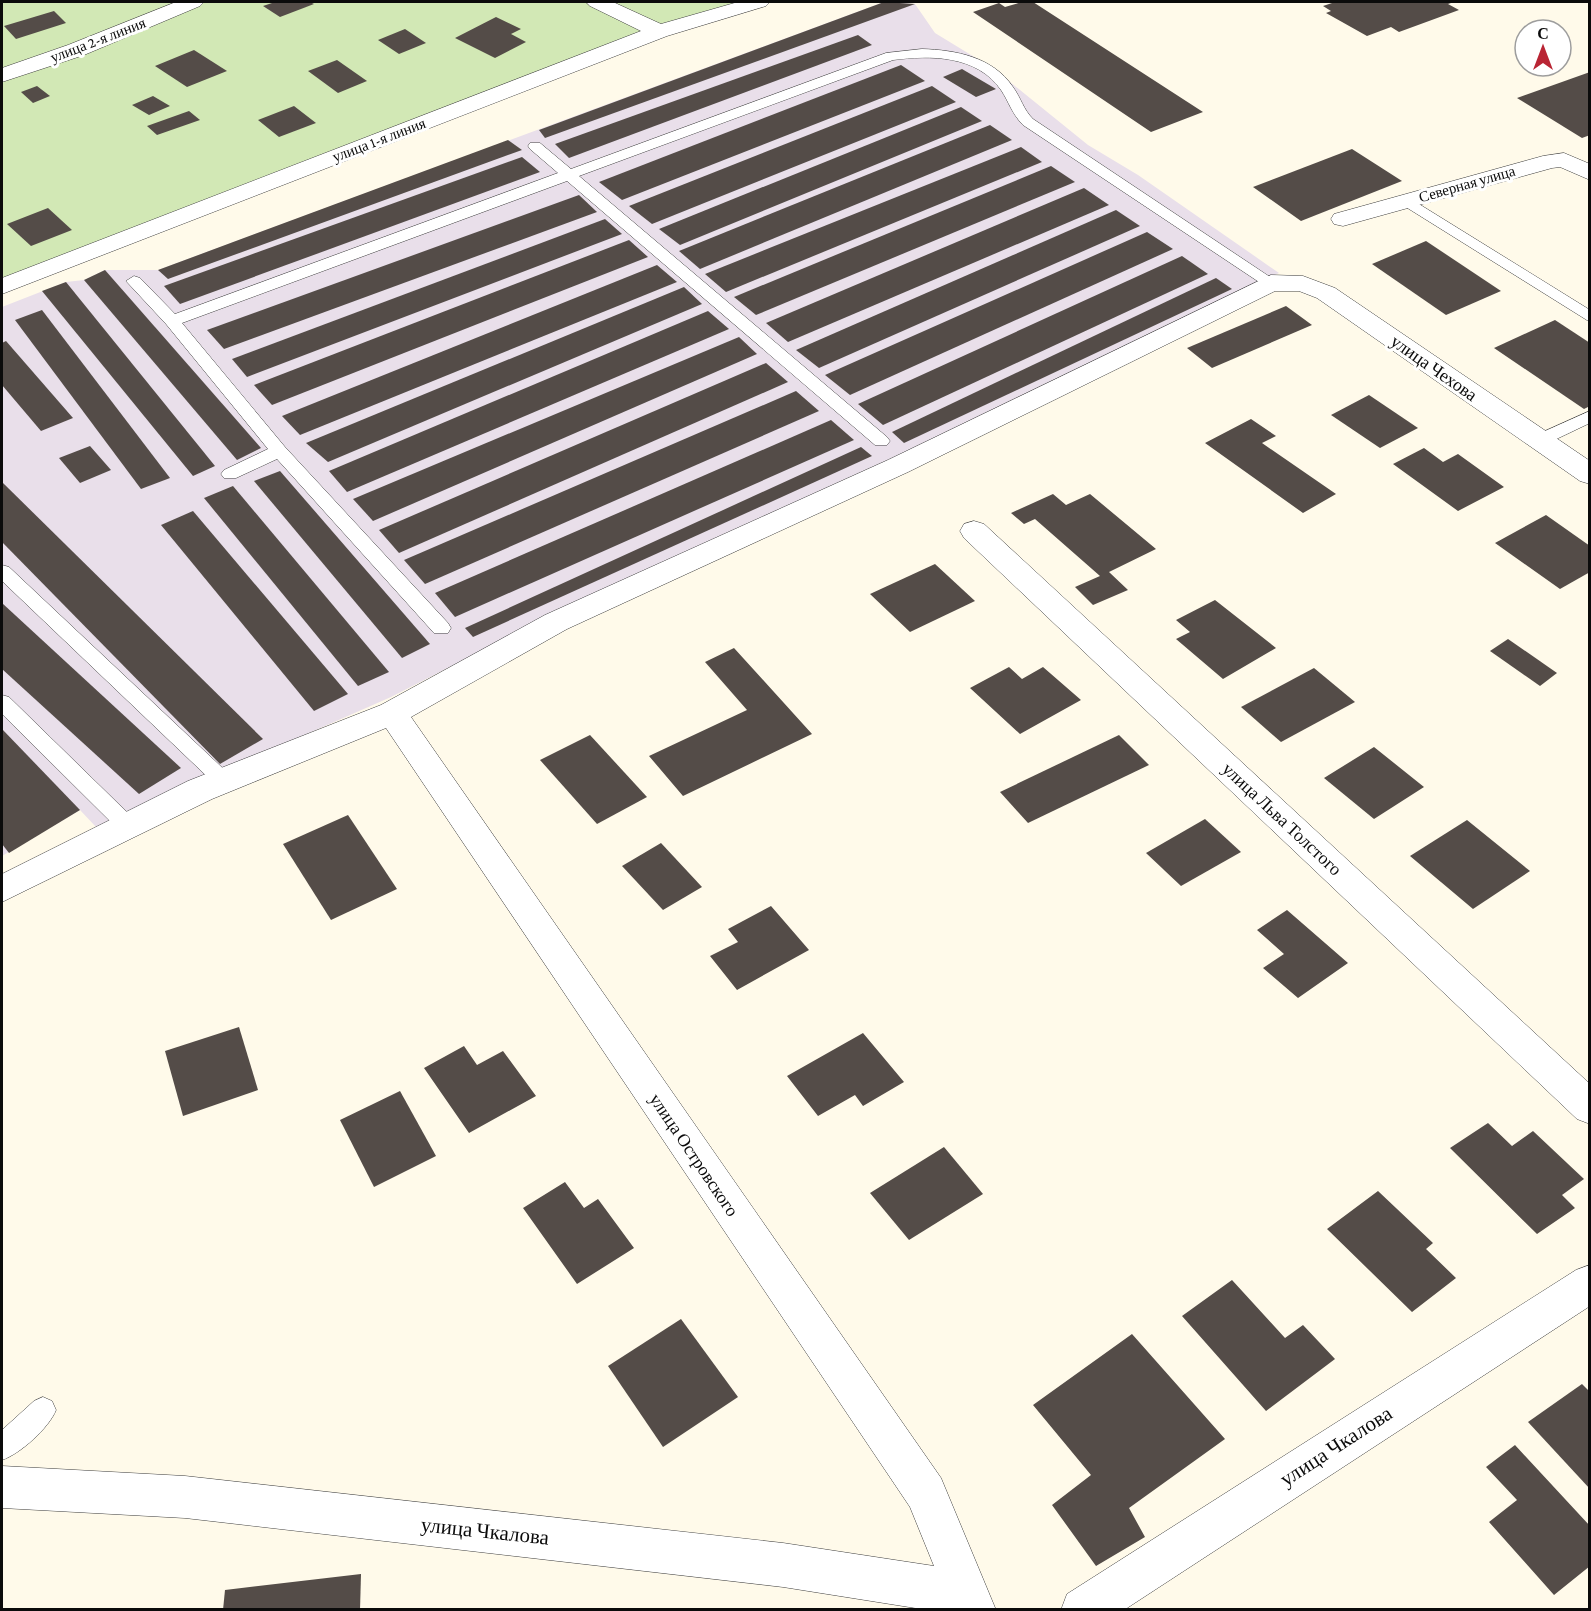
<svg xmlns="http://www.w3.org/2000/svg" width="1591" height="1611" font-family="'Crimson Pro',serif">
	<rect width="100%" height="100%" fill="#fffaea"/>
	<polygon fill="#e9dfea" points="884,2 915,4 935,33 994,69 1088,145 1138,175 1279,273 888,460 577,602 391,697 96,827 80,810 2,856 2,307 66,282 84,280 105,270 158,270"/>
	<polygon fill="#d2e8b5" points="2,2 759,2 58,259 2,290"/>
	<g fill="#544c48">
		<polygon points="275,2 310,2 314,4 280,17 263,6"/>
		<polygon points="884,2 915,4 545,138 539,130"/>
		<polygon points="1022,2 1033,2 1203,112 1151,132 973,12 999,3 1005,7"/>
		<polygon points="1335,2 1454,2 1448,4 1459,10 1399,32 1391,27 1367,36 1326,13 1331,11 1323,6"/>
		<polygon points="54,11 66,23 16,39 4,26"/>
		<polygon points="496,17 521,29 511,34 526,42 495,58 455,38"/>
		<polygon points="405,29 426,43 399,54 378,40"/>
		<polygon points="858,35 872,45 569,158 555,144"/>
		<polygon points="194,50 227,71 187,87 155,66"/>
		<polygon points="337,60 367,81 338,93 308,71"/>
		<polygon points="901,65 925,81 622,200 599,182"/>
		<polygon points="962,69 996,89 976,97 943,77"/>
		<polygon points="1590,72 1590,135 1582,138 1517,98"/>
		<polygon points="37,86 50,96 33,103 21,92"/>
		<polygon points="932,86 956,102 652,224 629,206"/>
		<polygon points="153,96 170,106 149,115 132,105"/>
		<polygon points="294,106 316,123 279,137 258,120"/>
		<polygon points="961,107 982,121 680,245 659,229"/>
		<polygon points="189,111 200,120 157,135 147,126"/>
		<polygon points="990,125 1012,140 700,269 679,251"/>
		<polygon points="508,140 522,150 168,279 158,270"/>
		<polygon points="1021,147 1042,162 726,292 705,274"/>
		<polygon points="1352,149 1402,181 1301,221 1253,187"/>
		<polygon points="522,157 540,172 180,304 164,286"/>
		<polygon points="1051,166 1075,182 756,315 734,297"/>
		<polygon points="1084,188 1109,205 788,342 766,323"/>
		<polygon points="579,195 597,212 224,349 207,330"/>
		<polygon points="48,208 72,230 31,246 7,224"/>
		<polygon points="1116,210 1140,226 819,368 796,350"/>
		<polygon points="605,219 622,234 247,377 232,359"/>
		<polygon points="1147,232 1173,249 850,395 825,375"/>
		<polygon points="629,240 648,257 272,405 254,385"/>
		<polygon points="1426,241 1501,291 1446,315 1372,264"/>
		<polygon points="1182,256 1208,274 883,425 858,404"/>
		<polygon points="657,265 677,282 300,435 282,416"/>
		<polygon points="105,270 261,448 237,460 84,280"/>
		<polygon points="1216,278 1232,289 904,443 892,432"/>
		<polygon points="66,282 215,466 193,476 42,291"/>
		<polygon points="684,287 702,304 328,462 306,443"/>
		<polygon points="1286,306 1312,325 1212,368 1187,348"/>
		<polygon points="42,310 170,478 141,489 15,320"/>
		<polygon points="708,311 729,329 347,492 329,471"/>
		<polygon points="1555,320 1590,343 1590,406 1584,409 1494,348"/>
		<polygon points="739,337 757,354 373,521 353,499"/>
		<polygon points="6,341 73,418 41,431 2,385 2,343"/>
		<polygon points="766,363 788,382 399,553 379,530"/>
		<polygon points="796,391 819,411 425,584 404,560"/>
		<polygon points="1369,395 1418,428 1380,448 1331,415"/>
		<polygon points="1251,419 1276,436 1262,443 1336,494 1303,513 1205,443"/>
		<polygon points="831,420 854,440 455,617 435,593"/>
		<polygon points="90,446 111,470 80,483 59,458"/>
		<polygon points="861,447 872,456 473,637 465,628"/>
		<polygon points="1424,448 1443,462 1458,454 1504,487 1458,511 1393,464"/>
		<polygon points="280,471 430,644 402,658 254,481"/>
		<polygon points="2,482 263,739 220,764 2,542"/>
		<polygon points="233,486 389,672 358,686 204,498"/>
		<polygon points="1053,494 1066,505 1090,494 1156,549 1109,572 1128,590 1093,605 1075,587 1100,576 1035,519 1024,524 1011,513"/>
		<polygon points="193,511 348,694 314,711 161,525"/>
		<polygon points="1546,515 1590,546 1590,572 1560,589 1495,543"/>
		<polygon points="935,564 975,601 910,632 870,594"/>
		<polygon points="1215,600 1276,648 1223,679 1176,639 1190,632 1176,620"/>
		<polygon points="2,603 181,768 139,794 2,669"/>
		<polygon points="1508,639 1557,673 1540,686 1490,651"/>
		<polygon points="734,648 812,734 683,796 649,756 747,710 705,662"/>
		<polygon points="1009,667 1022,679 1043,667 1081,700 1020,734 970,688"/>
		<polygon points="1314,668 1355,702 1281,742 1241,707"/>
		<polygon points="2,729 80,810 9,853 2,844"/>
		<polygon points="590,735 647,797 597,824 540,760"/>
		<polygon points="1119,735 1149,765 1028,823 1000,792"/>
		<polygon points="1374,747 1424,787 1374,819 1324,778"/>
		<polygon points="348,815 397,889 331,920 283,844"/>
		<polygon points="1205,819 1241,852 1181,886 1146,853"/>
		<polygon points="1467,820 1530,871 1473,909 1410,856"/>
		<polygon points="661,843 702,887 663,910 622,866"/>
		<polygon points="771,906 809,950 737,990 710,956 738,942 728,929"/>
		<polygon points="1287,910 1348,963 1298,998 1263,968 1284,954 1257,930"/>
		<polygon points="239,1027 258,1090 183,1116 165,1051"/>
		<polygon points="863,1033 904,1082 863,1106 855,1095 818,1116 787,1076"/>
		<polygon points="464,1046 477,1065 503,1051 536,1096 469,1133 424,1068"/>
		<polygon points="400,1091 436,1156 374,1187 340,1120"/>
		<polygon points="1488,1123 1512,1146 1533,1131 1584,1179 1562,1195 1575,1208 1537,1234 1450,1148"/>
		<polygon points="944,1147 983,1194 909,1240 870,1193"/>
		<polygon points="565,1182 584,1208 598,1199 634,1248 577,1284 523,1208"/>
		<polygon points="1378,1191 1433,1243 1426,1249 1456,1278 1412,1312 1327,1229"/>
		<polygon points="1232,1280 1285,1338 1303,1325 1335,1359 1266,1411 1182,1316"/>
		<polygon points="681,1319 738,1397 663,1447 608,1366"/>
		<polygon points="1132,1334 1225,1439 1129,1508 1145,1537 1096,1566 1052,1505 1091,1475 1033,1405"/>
		<polygon points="1582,1384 1590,1392 1590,1489 1528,1422"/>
		<polygon points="1515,1445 1590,1526 1590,1566 1554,1595 1489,1522 1517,1500 1486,1467"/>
		<polygon points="361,1574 360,1610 223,1610 225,1590"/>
	</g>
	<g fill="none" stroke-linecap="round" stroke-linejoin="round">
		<g stroke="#3e3e3e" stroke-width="1">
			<g id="lane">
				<path d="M922,49C956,50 993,57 1013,87C1021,98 1023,109 1033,119L1279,283L1271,288L1265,286L1023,125C1012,114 1009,102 1001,90C977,55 930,55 893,60L579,176L887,437L890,441L887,445H875L567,181L182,323L285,447L448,623L451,628L448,633H434L277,459L236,478H224L221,474L224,470L268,449L166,324L126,281L134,276L140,278L175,314L558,173L530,149L528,146L530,143H540L571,169L886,53Z"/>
				<polygon points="1406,196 1590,310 1590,322 1401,204 1398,201 1401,198"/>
				<polygon points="1590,411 1590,423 1546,444 1534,444 1531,440 1534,436"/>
				<polygon points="2,565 9,567 230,775 233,780 230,785 223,788 216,785 2,581"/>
				<polygon points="2,695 9,697 135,820 139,826 135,832 128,834 121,832 2,714"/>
				<path d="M43,1397L52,1401L56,1410C49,1428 20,1454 2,1460V1430L34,1401Z"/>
			</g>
		</g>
		<g stroke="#3e3e3e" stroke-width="1">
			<g id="street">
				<polygon points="176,2 204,2 200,6 84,55 2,82 2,68 68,45"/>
				<polygon points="586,2 613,2 661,24 738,2 770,2 766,6 667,36 2,294 2,278 641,31 590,6"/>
				<polygon points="1564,153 1590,164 1590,180 1560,167 1552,168 1343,226 1334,224 1331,219 1334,214 1543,156"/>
				<polygon points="1271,275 1303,276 1335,288 1590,461 1590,484 1580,481 1317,298 1299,291 1275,291 908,472 567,629 411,717 941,1478 996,1610 928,1610 783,1587 185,1518 2,1508 2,1466 185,1476 783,1543 934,1566 910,1507 386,728 212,799 2,902 2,874 188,781 381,705 545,615 888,460"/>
				<polygon points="974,521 984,524 1590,1084 1590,1124 1577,1119 964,538 960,531 964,524"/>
				<polygon points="1590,1265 1590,1306 1124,1610 1061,1610 1067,1594 1576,1270"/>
			</g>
		</g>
		<use href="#lane" fill="#fff" fill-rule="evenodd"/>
		<use href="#street" fill="#fff" fill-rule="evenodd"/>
	</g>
	<g text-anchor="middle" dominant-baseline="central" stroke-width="6" stroke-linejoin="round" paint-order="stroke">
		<g font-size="15" fill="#0b0b0b" stroke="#fff">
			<text transform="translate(98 40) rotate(-21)">улица 2-я линия</text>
			<text transform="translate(379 140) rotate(-21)">улица 1-я линия</text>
			<text transform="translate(1467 184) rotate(-16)">Северная улица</text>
		</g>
		<g font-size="18" fill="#0b0b0b" stroke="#fff">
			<text transform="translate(1434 368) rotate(35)">улица Чехова</text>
			<text transform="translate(1282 819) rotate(43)">улица Льва Толстого</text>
			<text transform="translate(694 1155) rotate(56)">улица Островского</text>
		</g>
		<g font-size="21" fill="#0b0b0b" stroke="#fff">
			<text transform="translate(1336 1446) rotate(-33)">улица Чкалова</text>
			<text transform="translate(485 1531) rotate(6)">улица Чкалова</text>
		</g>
	</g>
	<rect width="1591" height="1611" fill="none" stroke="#0b0b0b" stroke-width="6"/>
	<g transform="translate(1543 48)"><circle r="28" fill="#ffffff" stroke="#9d9d9d" stroke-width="1.5"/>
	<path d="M0-4.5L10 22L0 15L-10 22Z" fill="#b92534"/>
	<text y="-9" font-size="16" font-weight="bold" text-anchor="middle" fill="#0b0b0b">С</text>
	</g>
</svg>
